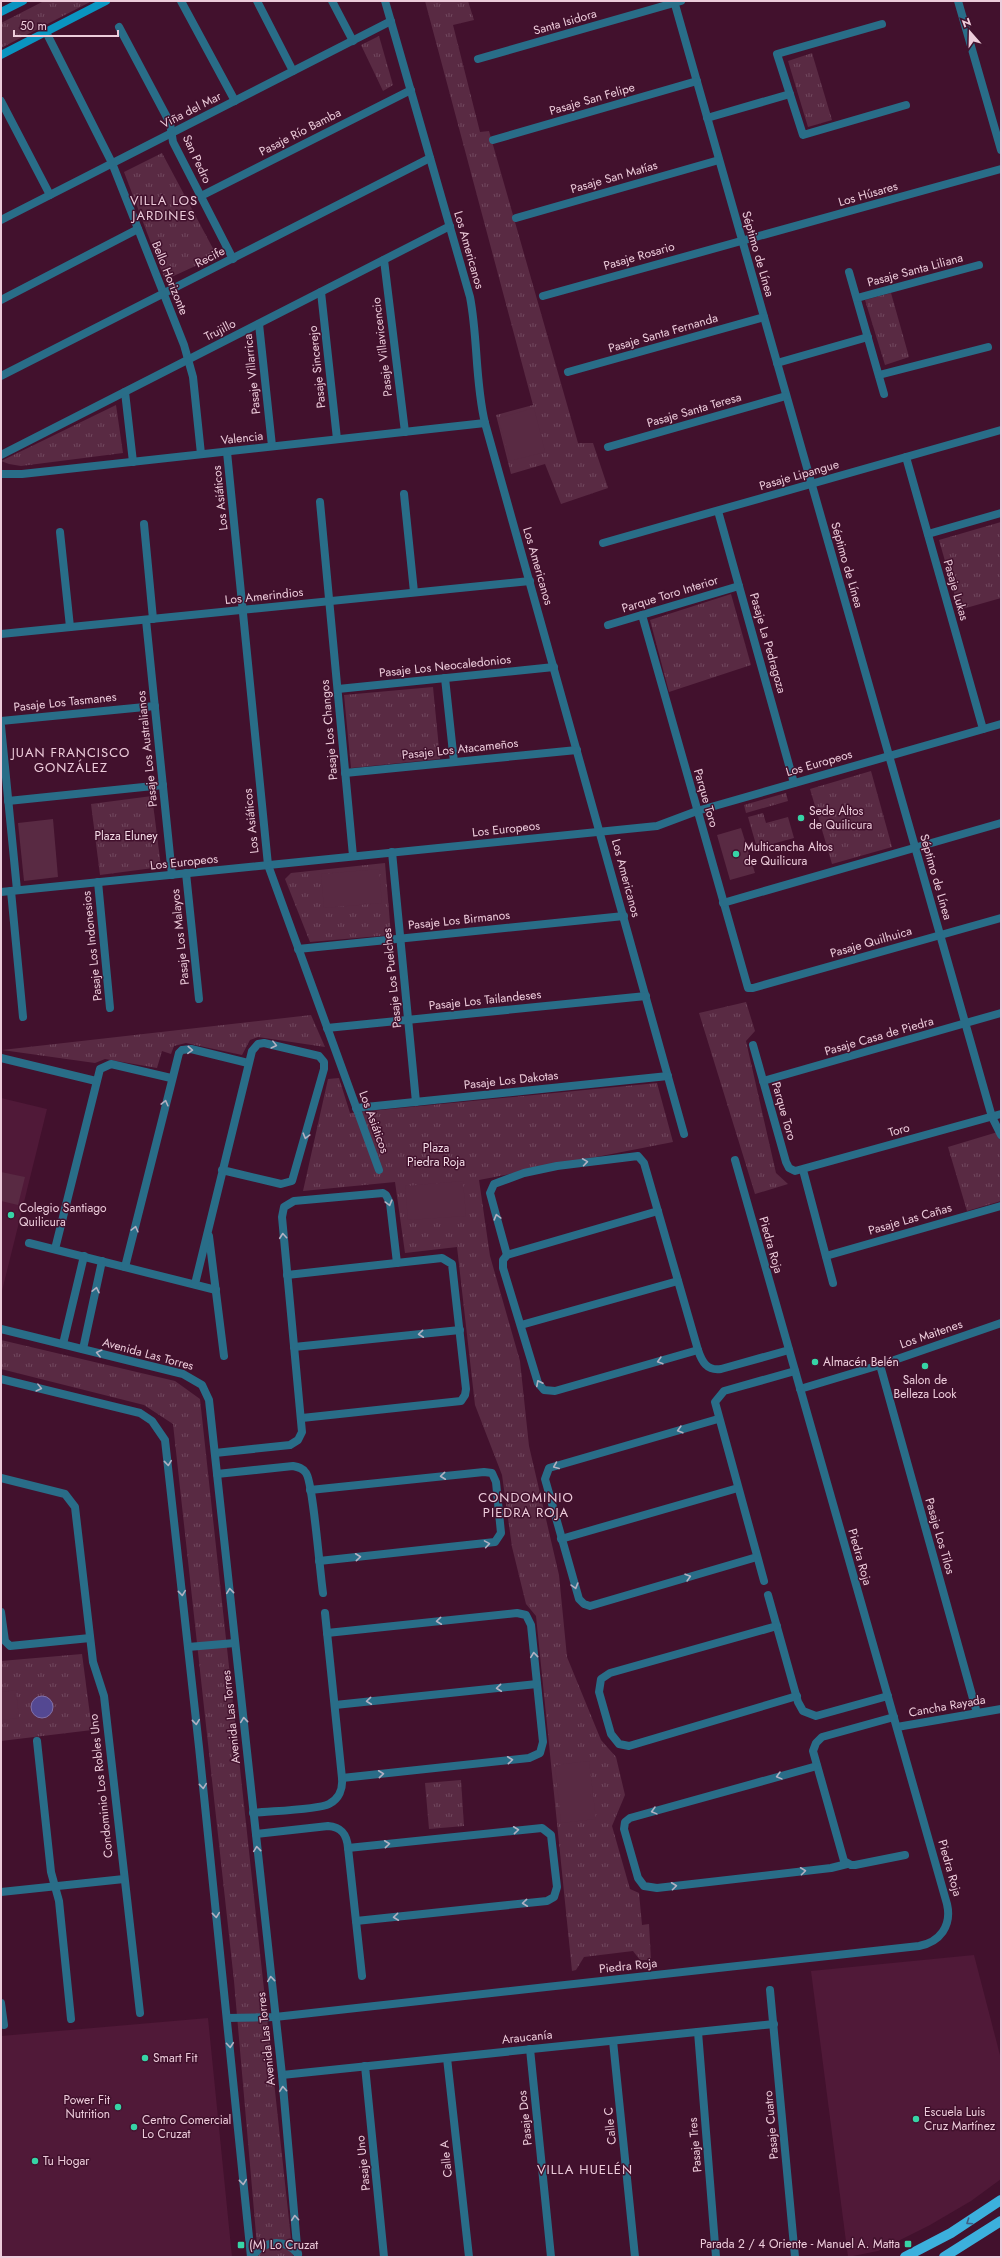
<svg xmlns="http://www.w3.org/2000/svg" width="1002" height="2258" font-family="Jost,sans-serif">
	<defs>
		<pattern id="grass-tufts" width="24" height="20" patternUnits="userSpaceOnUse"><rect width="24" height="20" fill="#592a43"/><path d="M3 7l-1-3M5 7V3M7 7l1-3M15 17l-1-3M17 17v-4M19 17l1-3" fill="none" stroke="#71485e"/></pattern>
	</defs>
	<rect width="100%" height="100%" fill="#42112d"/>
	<g fill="#501938">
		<polygon points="1,1098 47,1109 1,1295"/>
		<polygon points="974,1955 1001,2059 1001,2179 971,2201 930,2225 878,2251 848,2257 811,1971"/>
		<polygon points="208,2018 232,2257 1,2257 1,2036"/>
	</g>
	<g fill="url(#grass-tufts)">
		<polygon points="44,1 92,1 1,48 1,23"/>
		<polygon points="425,1 468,1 474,20 453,25 480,132 489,131 578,443 593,443 608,488 561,504 545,464 511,474 496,415 533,405"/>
		<polygon points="379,36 393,85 383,91 361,45"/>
		<polygon points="812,53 832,120 808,127 788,61"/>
		<polygon points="162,153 217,256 165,280 124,172"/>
		<polygon points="891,293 909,357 885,365 865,300"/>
		<polygon points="116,405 123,453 21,466 9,464 1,461"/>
		<polygon points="1001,522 1001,598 959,610 939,540"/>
		<polygon points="731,594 751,665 669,692 650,620"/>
		<polygon points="433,687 440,759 351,768 344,695"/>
		<polygon points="871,771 892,847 832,864 810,789"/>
		<polygon points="786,793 788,801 746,813 744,805"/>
		<polygon points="152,796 161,867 100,875 91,804"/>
		<polygon points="763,813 766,823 788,817 794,838 757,848 748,817"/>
		<polygon points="385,863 391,935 310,942 285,879 291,873"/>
		<polygon points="746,1002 755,1031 746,1041 776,1173 788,1184 755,1194 699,1013"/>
		<polygon points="311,1015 325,1047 258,1037 250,1040 242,1055 186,1043 174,1046 171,1054 162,1051 157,1068 105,1059 95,1063 2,1050"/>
		<polygon points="339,1078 350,1113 657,1083 673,1142 479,1180 490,1256 520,1361 529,1446 559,1575 567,1657 601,1740 616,1757 625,1795 612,1826 630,1889 639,1893 642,1925 649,1924 651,1960 640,1960 633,1951 584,1957 576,1970 572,1971 536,1616 526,1604 512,1547 502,1475 475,1405 457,1247 405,1253 395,1182 303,1191 328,1079"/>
		<polygon points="1001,1131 1001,1201 967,1211 948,1147"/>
		<polygon points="1,1340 175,1381 200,1399 293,2257 258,2257 234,1981 173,1424 144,1405 1,1369"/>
		<polygon points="82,1654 92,1730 1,1741 1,1661"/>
		<polygon points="461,1780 464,1826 429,1829 425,1783"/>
	</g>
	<g fill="#592a43">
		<polygon points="534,408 545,452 510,461 498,418"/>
		<polygon points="53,819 58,877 24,881 18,823"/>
		<polygon points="741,828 755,873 730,880 717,835"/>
		<polygon points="379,869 382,903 324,908 321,874"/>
		<polygon points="1,1172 25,1177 18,1205 1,1201"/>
		<polygon points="463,1181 466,1216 408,1220 405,1186"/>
		<polygon points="16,1690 19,1718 1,1720 1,1692"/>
		<polygon points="589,1761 596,1819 561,1823 555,1765"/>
	</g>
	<circle fill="#544892" stroke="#8270a8" cx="42" cy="1707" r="11"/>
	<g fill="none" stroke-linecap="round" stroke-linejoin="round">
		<g stroke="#296d88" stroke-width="8">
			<polyline points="181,1 235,101"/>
			<polyline points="257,1 293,71"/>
			<polyline points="332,1 353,41"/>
			<path d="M385,1L470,297C478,338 475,382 485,423L684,1134"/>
			<polyline points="674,1 992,1117 1001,1135"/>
			<polyline points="958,1 1001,150"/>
			<polyline points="882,24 777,54 803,135 906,105"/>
			<polyline points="119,27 170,123 173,142 233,259"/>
			<polyline points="46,32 112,163 184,345 193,377 201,454"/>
			<polyline points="478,59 681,1"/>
			<polyline points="1,101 50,195"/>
			<polyline points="707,118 790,94"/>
			<polyline points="493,140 697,81"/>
			<polyline points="201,196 411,90"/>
			<polyline points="516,218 719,160"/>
			<polyline points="1,220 391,21"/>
			<polyline points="384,260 405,432"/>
			<polyline points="849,272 884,394"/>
			<polyline points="321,292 337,439"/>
			<polyline points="543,296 1001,169"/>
			<polyline points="857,298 979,265"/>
			<polyline points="1,300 138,229"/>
			<polyline points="259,324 272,446"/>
			<polyline points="777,363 868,337"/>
			<polyline points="568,372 764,317"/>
			<polyline points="879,375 988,347"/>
			<polyline points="1,376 430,158"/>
			<polyline points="125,392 133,462"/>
			<polyline points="608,447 786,396"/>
			<polyline points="227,452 268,865 379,1170"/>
			<polyline points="1,455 450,226"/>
			<polyline points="906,457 983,729"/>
			<polyline points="1,474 22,474 485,423"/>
			<polyline points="404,494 414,592"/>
			<polyline points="320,502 353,856"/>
			<polyline points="718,511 794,783"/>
			<polyline points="144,524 153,619"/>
			<polyline points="60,532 70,627"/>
			<polyline points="928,534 1001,513"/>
			<polyline points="603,543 1001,430"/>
			<polyline points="642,615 748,988 753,988 1001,918"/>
			<polyline points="146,620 172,875"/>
			<polyline points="608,625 739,586"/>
			<polyline points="1,634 530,581"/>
			<polyline points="445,678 454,762"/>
			<polyline points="338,689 554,667"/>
			<polyline points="1,721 155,706"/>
			<polyline points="1,726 17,890"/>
			<polyline points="345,773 577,750"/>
			<polyline points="8,801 163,785"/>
			<polyline points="392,852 416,1102"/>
			<polyline points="186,873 199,999"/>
			<polyline points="98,882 110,1008"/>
			<polyline points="11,891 23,1017"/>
			<polyline points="1,892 657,826 697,811 1001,724"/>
			<polyline points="723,903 1001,823"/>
			<polyline points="298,949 624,916"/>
			<polyline points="327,1028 646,996"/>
			<polyline points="753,1045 786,1162 789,1168 795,1171 1001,1114"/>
			<polyline points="1,1058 96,1081"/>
			<polyline points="763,1081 1001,1013"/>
			<polyline points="356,1108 668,1076"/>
			<polyline points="803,1170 833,1283"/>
			<polyline points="658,1211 507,1255 503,1260 503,1268 538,1383 544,1390 555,1391 698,1350"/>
			<polyline points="209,1236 224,1356"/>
			<polyline points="29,1243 216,1290"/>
			<polyline points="55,1249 100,1069 111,1064 171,1078"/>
			<path d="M507,1255L490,1193L494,1184L524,1173L557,1166L638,1156L644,1163L698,1350C702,1362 707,1371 721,1369L789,1350"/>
			<polyline points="826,1256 1001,1206"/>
			<polyline points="125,1267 179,1053 182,1050 191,1049 248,1063"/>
			<polyline points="287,1275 442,1258 452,1264 466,1389 465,1395 461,1401 302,1418"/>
			<polyline points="195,1284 252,1051 258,1044 264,1043 319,1056 324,1062 324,1069 292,1181 281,1184 222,1170"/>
			<polyline points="521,1325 678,1281"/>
			<polyline points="63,1344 84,1256"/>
			<polyline points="294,1347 460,1330"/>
			<polyline points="83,1349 102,1261"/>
			<polyline points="880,1365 977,1713"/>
			<polyline points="800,1389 880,1365 1001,1323"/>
			<polyline points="718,1419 549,1468 545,1479 579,1599 584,1604 590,1606 757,1557"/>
			<polyline points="215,1453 290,1445 298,1440 302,1432 282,1217 284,1207 294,1201 383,1193 386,1195 390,1203 397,1263"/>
			<path d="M217,1474L293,1466C298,1467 303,1468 306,1473C313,1482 320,1574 323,1593"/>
			<polyline points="1,1478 65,1494 75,1507 93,1662 104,1696 140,2013"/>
			<polyline points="310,1490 484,1472 492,1473 496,1482 501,1533 495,1542 319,1561"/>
			<polyline points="561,1539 738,1488"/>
			<polyline points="764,1581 715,1402 724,1391 795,1371"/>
			<polyline points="768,1595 798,1702 803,1711 816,1716 888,1696"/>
			<polyline points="1,1612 5,1641 10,1646 90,1638"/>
			<polyline points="777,1626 610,1673 601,1679 599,1692 611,1734 619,1744 629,1746 797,1696"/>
			<polyline points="327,1633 517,1613 526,1615 531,1625 543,1742 540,1753 529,1758 342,1778"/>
			<polyline points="335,1705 537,1684"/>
			<polyline points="894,1717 822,1737 816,1743 813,1751 844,1861 851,1865 855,1865 905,1855"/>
			<polyline points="897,1727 1001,1709"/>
			<polyline points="37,1741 51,1872 59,1901 71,2019"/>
			<polyline points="817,1766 630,1818 625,1822 624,1829 638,1878 644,1886 657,1888 831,1868 847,1864"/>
			<path d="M253,1813C270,1811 317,1810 329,1804C339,1799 343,1789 342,1778L325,1613"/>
			<path d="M256,1834L328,1826C342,1827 347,1835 348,1848L362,1976"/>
			<polyline points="348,1848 542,1828 551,1835 557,1887 554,1897 547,1901 356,1921"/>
			<polyline points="1,1892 124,1879"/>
			<polyline points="770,1990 795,2257"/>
			<polyline points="1,2003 4,2025"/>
			<path d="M227,2018L275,2017L919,1946C940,1942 952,1926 947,1904L735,1160"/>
			<polyline points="698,2032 716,2257"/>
			<polyline points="613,2041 635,2257"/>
			<polyline points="530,2049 551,2257"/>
			<polyline points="447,2058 469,2257"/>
			<polyline points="365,2066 384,2257"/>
			<polyline points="282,2075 774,2024"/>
		</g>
		<g stroke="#296d88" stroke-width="8">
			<polyline points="1,1329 183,1374 202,1385 209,1400 282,2075 298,2257"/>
			<polyline points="1,1379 140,1413 152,1421 165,1440 199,1747 251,2257"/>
			<polyline points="188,1647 235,1643"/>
			<path d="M252,2257C263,2240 285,2238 298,2254"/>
		</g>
		<g stroke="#0a94c0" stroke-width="8">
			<polyline points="1,12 23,1"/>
			<polyline points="1,55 106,1"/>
		</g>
		<g stroke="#3cb0dd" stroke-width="10">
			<polyline points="905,2257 951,2233 1001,2200"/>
			<polyline points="944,2257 1001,2221"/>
		</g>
	</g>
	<defs><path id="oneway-chevron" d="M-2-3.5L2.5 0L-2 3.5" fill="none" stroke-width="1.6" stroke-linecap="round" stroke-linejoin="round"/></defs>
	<g stroke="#b2b0c2">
		<use href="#oneway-chevron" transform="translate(274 1045) rotate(14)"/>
		<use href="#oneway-chevron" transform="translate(190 1050) rotate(3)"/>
		<use href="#oneway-chevron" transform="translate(165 1103) rotate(-76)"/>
		<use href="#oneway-chevron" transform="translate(306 1136) rotate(105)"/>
		<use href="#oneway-chevron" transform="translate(585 1162) rotate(-8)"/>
		<use href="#oneway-chevron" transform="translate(389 1203) rotate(75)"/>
		<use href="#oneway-chevron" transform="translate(497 1217) rotate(-105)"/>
		<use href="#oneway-chevron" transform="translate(135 1229) rotate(-76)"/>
		<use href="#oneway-chevron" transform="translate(283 1236) rotate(-95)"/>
		<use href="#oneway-chevron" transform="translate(96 1290) rotate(-78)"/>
		<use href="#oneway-chevron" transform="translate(421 1334) rotate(174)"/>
		<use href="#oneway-chevron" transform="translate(99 1353) rotate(-166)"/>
		<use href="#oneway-chevron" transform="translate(660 1361) rotate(164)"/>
		<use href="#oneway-chevron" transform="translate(539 1383) rotate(-117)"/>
		<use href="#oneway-chevron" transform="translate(39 1388) rotate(14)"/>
		<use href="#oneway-chevron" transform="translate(680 1430) rotate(164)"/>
		<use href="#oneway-chevron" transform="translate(168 1463) rotate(84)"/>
		<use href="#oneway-chevron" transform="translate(556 1466) rotate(158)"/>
		<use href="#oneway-chevron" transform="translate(443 1476) rotate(174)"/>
		<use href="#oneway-chevron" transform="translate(487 1544) rotate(-9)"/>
		<use href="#oneway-chevron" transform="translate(358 1557) rotate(-6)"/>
		<use href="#oneway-chevron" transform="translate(688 1577) rotate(-16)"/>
		<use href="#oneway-chevron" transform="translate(575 1586) rotate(74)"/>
		<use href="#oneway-chevron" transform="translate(230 1591) rotate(-96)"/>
		<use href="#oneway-chevron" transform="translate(182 1593) rotate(84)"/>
		<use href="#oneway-chevron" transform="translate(439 1621) rotate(174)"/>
		<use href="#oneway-chevron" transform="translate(534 1655) rotate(-96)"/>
		<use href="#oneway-chevron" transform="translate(499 1688) rotate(174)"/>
		<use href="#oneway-chevron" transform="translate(369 1701) rotate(174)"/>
		<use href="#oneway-chevron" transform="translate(244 1720) rotate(-96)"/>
		<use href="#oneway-chevron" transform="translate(196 1722) rotate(84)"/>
		<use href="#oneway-chevron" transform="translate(510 1760) rotate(-6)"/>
		<use href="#oneway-chevron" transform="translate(381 1774) rotate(-6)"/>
		<use href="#oneway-chevron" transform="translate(779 1776) rotate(165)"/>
		<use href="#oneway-chevron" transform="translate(203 1786) rotate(84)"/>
		<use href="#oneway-chevron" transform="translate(654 1811) rotate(165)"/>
		<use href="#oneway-chevron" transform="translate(516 1830) rotate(-6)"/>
		<use href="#oneway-chevron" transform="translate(387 1844) rotate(-6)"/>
		<use href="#oneway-chevron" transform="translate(257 1849) rotate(-96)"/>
		<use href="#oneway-chevron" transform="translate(803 1871) rotate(-7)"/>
		<use href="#oneway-chevron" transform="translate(674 1886) rotate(-7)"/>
		<use href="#oneway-chevron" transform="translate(525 1903) rotate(174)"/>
		<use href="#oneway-chevron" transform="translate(216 1915) rotate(84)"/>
		<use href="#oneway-chevron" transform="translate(396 1917) rotate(174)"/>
		<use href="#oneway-chevron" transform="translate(271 1979) rotate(-96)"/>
		<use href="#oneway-chevron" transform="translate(230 2045) rotate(85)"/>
		<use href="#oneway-chevron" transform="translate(283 2089) rotate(-95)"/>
		<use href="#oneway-chevron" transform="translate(243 2182) rotate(84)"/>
		<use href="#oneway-chevron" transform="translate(295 2218) rotate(-95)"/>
	</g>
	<use stroke="#3f6085" href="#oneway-chevron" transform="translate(969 2222) rotate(146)"/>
	<g fill="#37d4a6" stroke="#42112d" stroke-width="1.5">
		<circle cx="801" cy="818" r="4"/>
		<circle cx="736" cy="854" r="4"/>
		<circle cx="11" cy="1215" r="4"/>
		<circle cx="815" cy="1362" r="4"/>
		<circle cx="925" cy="1366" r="4"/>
		<circle cx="145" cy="2058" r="4"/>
		<circle cx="118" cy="2107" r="4"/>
		<circle cx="916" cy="2119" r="4"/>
		<circle cx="134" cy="2127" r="4"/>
		<circle cx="35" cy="2161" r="4"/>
		<rect x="904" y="2240" width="8" height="8" rx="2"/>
		<rect x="237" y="2241" width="8" height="8" rx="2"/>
	</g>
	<g text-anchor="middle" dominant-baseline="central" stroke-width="3" stroke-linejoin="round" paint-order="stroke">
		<g font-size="12" fill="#edccdb" stroke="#42112d">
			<text transform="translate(565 22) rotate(-16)">Santa Isidora</text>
			<text transform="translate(592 99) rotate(-16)">Pasaje San Felipe</text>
			<text transform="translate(191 110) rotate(-27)">Viña del Mar</text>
			<text transform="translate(300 132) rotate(-27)">Pasaje Río Bamba</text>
			<text transform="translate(197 159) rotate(65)">San Pedro</text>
			<text transform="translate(614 177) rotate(-16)">Pasaje San Matías</text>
			<text transform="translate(868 194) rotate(-16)">Los Húsares</text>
			<text transform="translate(469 250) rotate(74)">Los Americanos</text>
			<text transform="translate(758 254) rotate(74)">Séptimo de Línea</text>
			<text transform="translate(639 256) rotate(-16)">Pasaje Rosario</text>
			<text transform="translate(210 257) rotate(-27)">Recife</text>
			<text transform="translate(915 270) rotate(-15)">Pasaje Santa Liliana</text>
			<text transform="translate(170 278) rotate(68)">Bello Horizonte</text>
			<text transform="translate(220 330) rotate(-27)">Trujillo</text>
			<text transform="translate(663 333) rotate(-16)">Pasaje Santa Fernanda</text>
			<text transform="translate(382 347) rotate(-97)">Pasaje Villavicencio</text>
			<text transform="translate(317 367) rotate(-96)">Pasaje Sincerejo</text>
			<text transform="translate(252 374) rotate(-96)">Pasaje Villarrica</text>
			<text transform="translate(694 410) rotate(-16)">Pasaje Santa Teresa</text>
			<text transform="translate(242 438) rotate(-6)">Valencia</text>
			<text transform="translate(799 475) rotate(-16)">Pasaje Lipangue</text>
			<text transform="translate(220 498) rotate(-96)">Los Asiáticos</text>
			<text transform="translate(847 565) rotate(74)">Séptimo de Línea</text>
			<text transform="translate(538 566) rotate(74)">Los Americanos</text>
			<text transform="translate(956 590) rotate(74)">Pasaje Lukas</text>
			<text transform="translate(670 594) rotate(-17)">Parque Toro Interior</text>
			<text transform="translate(264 596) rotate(-6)">Los Amerindios</text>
			<text transform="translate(768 643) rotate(74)">Pasaje La Pedragoza</text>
			<text transform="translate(445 666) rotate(-6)">Pasaje Los Neocaledonios</text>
			<text transform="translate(65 702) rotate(-6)">Pasaje Los Tasmanes</text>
			<text transform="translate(329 730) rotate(-95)">Pasaje Los Changos</text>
			<text transform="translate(147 749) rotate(-96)">Pasaje Los Australianos</text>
			<text transform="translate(460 749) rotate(-6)">Pasaje Los Atacameños</text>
			<text transform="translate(819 763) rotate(-16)">Los Europeos</text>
			<text transform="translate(706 798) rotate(74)">Parque Toro</text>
			<text transform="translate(251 821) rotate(-96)">Los Asiáticos</text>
			<text transform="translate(506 829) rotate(-6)">Los Europeos</text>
			<text transform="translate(184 862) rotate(-6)">Los Europeos</text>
			<text transform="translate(936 877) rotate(74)">Séptimo de Línea</text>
			<text transform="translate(626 878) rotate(75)">Los Americanos</text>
			<text transform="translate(459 920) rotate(-6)">Pasaje Los Birmanos</text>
			<text transform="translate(180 937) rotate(-96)">Pasaje Los Malayos</text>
			<text transform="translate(871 942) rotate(-16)">Pasaje Quilhuica</text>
			<text transform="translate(92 946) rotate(-96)">Pasaje Los Indonesios</text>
			<text transform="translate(392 978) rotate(-96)">Pasaje Los Puelches</text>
			<text transform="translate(485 1000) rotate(-6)">Pasaje Los Tailandeses</text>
			<text transform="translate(879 1036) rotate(-16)">Pasaje Casa de Piedra</text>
			<text transform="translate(511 1080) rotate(-6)">Pasaje Los Dakotas</text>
			<text transform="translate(784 1111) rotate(74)">Parque Toro</text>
			<text transform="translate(374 1122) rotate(70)">Los Asiáticos</text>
			<text transform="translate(899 1130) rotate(-16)">Toro</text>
			<text transform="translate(910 1219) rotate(-16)">Pasaje Las Cañas</text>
			<text transform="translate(771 1245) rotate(74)">Piedra Roja</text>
			<text transform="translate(931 1334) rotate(-19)">Los Maitenes</text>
			<text transform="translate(148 1354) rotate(15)">Avenida Las Torres</text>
			<text transform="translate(940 1536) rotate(74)">Pasaje Los Tilos</text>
			<text transform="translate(860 1557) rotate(74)">Piedra Roja</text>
			<text transform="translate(947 1706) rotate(-10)">Cancha Rayada</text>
			<text transform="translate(231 1717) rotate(-96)">Avenida Las Torres</text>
			<text transform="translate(101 1786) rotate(-96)">Condominio Los Robles Uno</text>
			<text transform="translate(950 1868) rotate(74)">Piedra Roja</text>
			<text transform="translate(628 1966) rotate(-6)">Piedra Roja</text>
			<text transform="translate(527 2037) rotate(-6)">Araucanía</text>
			<text transform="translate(266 2039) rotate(-96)">Avenida Las Torres</text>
			<text transform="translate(525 2118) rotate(-96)">Pasaje Dos</text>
			<text transform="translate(771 2125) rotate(-95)">Pasaje Cuatro</text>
			<text transform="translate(610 2126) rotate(-96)">Calle C</text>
			<text transform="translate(695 2145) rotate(-95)">Pasaje Tres</text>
			<text transform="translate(446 2159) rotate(-96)">Calle A</text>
			<text transform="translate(363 2163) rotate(-96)">Pasaje Uno</text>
		</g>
		<g font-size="12" fill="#edccdb" stroke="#42112d" text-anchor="start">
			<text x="809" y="811">Sede Altos<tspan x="809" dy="14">de Quilicura</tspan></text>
			<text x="744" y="847">Multicancha Altos<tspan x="744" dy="14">de Quilicura</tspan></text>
			<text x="19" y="1208">Colegio Santiago<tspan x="19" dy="14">Quilicura</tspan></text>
			<text x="823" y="1362">Almacén Belén</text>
			<text x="925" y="1380" text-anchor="middle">Salon de<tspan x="925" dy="14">Belleza Look</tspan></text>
			<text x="153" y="2058">Smart Fit</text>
			<text x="110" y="2100" text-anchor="end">Power Fit<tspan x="110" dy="14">Nutrition</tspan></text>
			<text x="924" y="2112">Escuela Luis<tspan x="924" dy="14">Cruz Martínez</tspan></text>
			<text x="142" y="2120">Centro Comercial<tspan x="142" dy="14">Lo Cruzat</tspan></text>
			<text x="43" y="2161">Tu Hogar</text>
			<text x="900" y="2244" text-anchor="end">Parada 2 / 4 Oriente - Manuel A. Matta</text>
			<text x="249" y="2245">(M) Lo Cruzat</text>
		</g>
		<g font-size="12" fill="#f4dce7" stroke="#42112d">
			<text x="126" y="836">Plaza Eluney</text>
			<text x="436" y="1148">Plaza<tspan x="436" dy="14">Piedra Roja</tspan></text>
		</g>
		<g font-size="13" letter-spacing="1" fill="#edccdb" stroke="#42112d">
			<text x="164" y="200">VILLA LOS<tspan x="164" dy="15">JARDINES</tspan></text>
			<text x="71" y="752">JUAN FRANCISCO<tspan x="71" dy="15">GONZÁLEZ</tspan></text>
			<text x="526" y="1497">CONDOMINIO<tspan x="526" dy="15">PIEDRA ROJA</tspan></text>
			<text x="585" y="2169">VILLA HUELÉN</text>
		</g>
	</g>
	<rect width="1002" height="2258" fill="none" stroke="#edccdb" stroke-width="4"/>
	<g transform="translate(970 32) rotate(340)" stroke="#42112d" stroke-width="3" paint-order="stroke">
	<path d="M0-3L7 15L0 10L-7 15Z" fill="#edccdb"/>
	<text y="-6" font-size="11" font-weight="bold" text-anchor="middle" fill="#edccdb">N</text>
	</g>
	<path d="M14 30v6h104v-6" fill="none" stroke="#edccdb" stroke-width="2"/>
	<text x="20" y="30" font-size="12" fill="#edccdb" stroke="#42112d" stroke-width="3" paint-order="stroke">50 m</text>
</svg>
